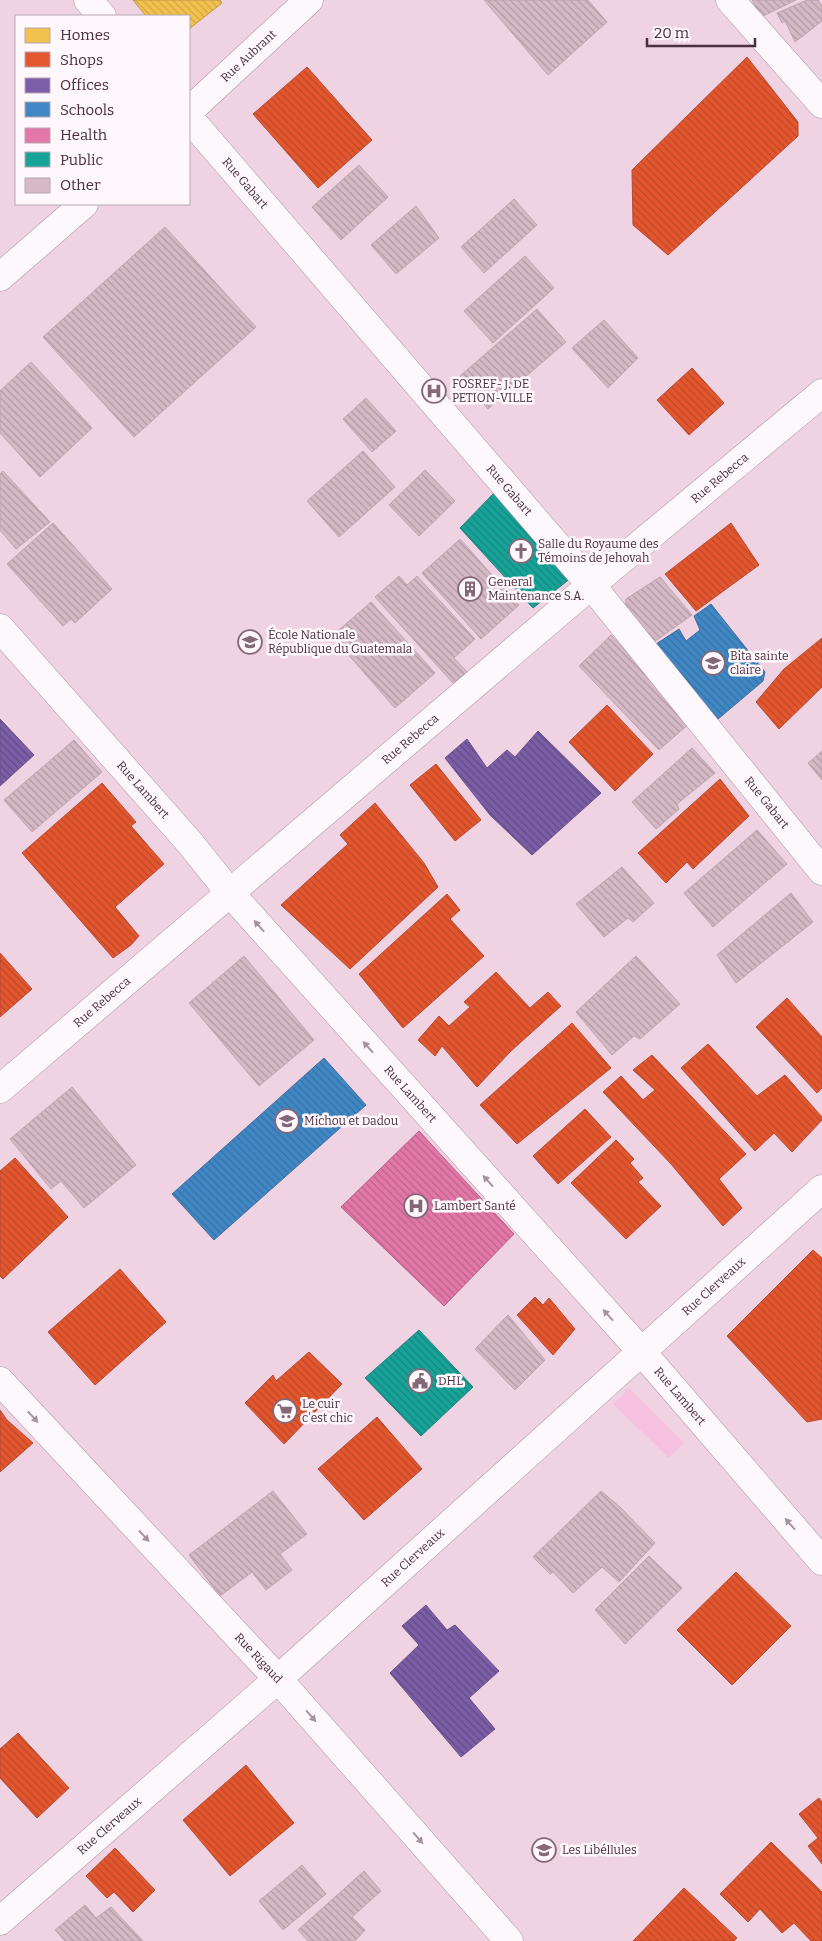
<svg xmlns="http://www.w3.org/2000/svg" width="822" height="1941" font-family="Bitter,serif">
	<defs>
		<pattern id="homes-back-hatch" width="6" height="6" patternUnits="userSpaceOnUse" patternTransform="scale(1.25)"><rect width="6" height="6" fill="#f2c14e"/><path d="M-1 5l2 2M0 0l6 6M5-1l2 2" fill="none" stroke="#d1a645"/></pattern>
		<pattern id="shops-back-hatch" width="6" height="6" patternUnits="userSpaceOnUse" patternTransform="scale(1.25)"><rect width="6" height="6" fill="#e4572e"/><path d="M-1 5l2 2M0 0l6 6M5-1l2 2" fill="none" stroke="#bb4829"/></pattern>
		<pattern id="offices-back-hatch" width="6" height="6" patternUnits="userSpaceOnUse" patternTransform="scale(1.25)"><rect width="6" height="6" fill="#7b5ea7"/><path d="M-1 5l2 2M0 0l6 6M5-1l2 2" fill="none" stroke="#624a82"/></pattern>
		<pattern id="schools-back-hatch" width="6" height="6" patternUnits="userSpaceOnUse" patternTransform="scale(1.25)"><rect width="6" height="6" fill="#3f88c5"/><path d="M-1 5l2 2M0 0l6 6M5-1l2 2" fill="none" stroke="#3770a1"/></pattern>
		<pattern id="health-back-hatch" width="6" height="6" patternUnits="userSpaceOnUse" patternTransform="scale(1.25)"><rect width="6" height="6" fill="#e377a8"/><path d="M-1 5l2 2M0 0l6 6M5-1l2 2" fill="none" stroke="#ba628a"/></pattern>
		<pattern id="public-back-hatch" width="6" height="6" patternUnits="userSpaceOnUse" patternTransform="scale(1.25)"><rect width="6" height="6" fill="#17a398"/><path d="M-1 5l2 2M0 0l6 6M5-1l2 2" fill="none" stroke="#17857d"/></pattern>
		<pattern id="building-back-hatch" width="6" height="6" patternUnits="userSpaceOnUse" patternTransform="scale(1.25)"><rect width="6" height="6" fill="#d5bac5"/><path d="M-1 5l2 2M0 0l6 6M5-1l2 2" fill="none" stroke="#af98a1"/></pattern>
	</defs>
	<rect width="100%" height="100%" fill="#efd3e3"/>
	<polygon fill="#f6c1e0" points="629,1388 684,1443 669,1458 613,1404"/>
	<polygon fill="url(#homes-back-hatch)" stroke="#c0954a" points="133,0 220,0 222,3 189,29 189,16 146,16"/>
	<g fill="url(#shops-back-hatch)" stroke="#b64b33">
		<polygon points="747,57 798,122 798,136 668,255 633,225 632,170"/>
		<polygon points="307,67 372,140 318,188 253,114"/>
		<polygon points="692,368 724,403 689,435 657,400"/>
		<polygon points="731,523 759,565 696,611 665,574"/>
		<polygon points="822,638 822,687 779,729 756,702 784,669"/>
		<polygon points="607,705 653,754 615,791 569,742"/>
		<polygon points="436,764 481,820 455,841 410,785"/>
		<polygon points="720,779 749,816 693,869 687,862 666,883 638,853"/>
		<polygon points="102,783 136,822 131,826 164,864 115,907 139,936 131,945 113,958 22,853"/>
		<polygon points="375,803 424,863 438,887 350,969 281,905 348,844 340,835"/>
		<polygon points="447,894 460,910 450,919 484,956 403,1028 359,974"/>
		<polygon points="0,953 32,989 0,1017"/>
		<polygon points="496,972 530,1008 548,992 561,1006 511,1051 477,1087 442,1046 435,1056 418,1040 439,1016 449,1026 470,1007 464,1002"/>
		<polygon points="787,998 822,1037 822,1088 817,1093 756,1027"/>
		<polygon points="572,1023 611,1068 517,1144 480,1105"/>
		<polygon points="708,1044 757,1096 785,1075 822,1117 822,1120 792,1152 774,1133 755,1151 681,1068"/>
		<polygon points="652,1055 746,1154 719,1179 742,1208 723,1226 671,1164 603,1092 621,1076 643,1100 655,1090 633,1070"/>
		<polygon points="585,1109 611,1137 558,1184 533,1156"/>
		<polygon points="616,1140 634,1159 630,1163 643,1178 638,1182 661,1206 626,1239 571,1183"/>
		<polygon points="15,1158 68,1217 3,1279 0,1276 0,1171"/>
		<polygon points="813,1250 822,1258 822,1419 807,1422 727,1336"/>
		<polygon points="120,1269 166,1322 95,1385 48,1332"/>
		<polygon points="535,1297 543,1305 549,1298 575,1329 553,1355 517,1315"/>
		<polygon points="309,1352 342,1384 284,1444 245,1403 273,1375 276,1381"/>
		<polygon points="0,1410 7,1420 33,1443 0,1472"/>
		<polygon points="377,1417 422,1469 364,1520 318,1469"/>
		<polygon points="736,1572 791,1626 732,1685 677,1630"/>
		<polygon points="18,1733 69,1788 37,1818 0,1778 0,1749"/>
		<polygon points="246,1765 294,1823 230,1876 183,1820"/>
		<polygon points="819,1798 822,1802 822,1864 808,1846 818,1838 799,1814"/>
		<polygon points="771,1842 822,1892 822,1941 811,1941 794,1923 782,1933 760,1909 748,1922 720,1894"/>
		<polygon points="115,1848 155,1890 133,1912 114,1892 107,1898 86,1876"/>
		<polygon points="684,1888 737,1938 734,1941 633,1941"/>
	</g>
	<g fill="url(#offices-back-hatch)" stroke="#6c5088">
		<polygon points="0,719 34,755 0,786"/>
		<polygon points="538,731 601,793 532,855 490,815 445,758 467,739 487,768 507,750 515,757"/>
		<polygon points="426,1605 447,1630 455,1625 499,1671 469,1698 495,1729 461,1757 390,1673 419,1645 402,1626"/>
	</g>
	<g fill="url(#schools-back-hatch)" stroke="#426d9d">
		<polygon points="711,604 765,672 763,681 711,725 653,646 679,629 686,641 700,630 694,616"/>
		<polygon points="324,1058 366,1105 214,1240 172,1194"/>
	</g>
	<polygon fill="url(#health-back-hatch)" stroke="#b56188" points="419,1131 514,1234 444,1306 341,1207"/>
	<g fill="url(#public-back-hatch)" stroke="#26807d">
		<polygon points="494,493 576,574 533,608 460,528"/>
		<polygon points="419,1330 473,1387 421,1436 365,1378"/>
	</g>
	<g fill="url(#building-back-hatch)" stroke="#bea4ae">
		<polygon points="484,0 588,0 607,22 548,75"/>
		<polygon points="752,0 796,0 761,17"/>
		<polygon points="807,0 818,0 822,6 822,21 795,42 785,21 782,23 777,13"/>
		<polygon points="359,165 388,197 341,240 312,207"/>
		<polygon points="514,199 537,225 484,273 461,247"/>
		<polygon points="416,206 439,238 396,274 371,245"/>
		<polygon points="165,227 256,327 134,437 43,337"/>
		<polygon points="525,256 554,288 493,343 464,311"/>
		<polygon points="537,309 566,342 488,409 460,376"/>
		<polygon points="604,320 638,358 608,388 572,348"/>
		<polygon points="31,362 92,428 40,477 0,433 0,391"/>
		<polygon points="366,398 396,431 372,452 343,419"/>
		<polygon points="363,451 395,487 339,537 307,501"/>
		<polygon points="425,470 455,501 419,536 389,505"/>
		<polygon points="3,471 50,522 16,549 0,530 0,474"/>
		<polygon points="53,523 112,589 75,623 71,619 63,626 7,564"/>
		<polygon points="460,539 519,605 481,639 422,573"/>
		<polygon points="399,576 407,585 417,576 475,639 454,658 467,672 453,683 375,597"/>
		<polygon points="660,577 692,615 651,644 625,616 626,599"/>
		<polygon points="371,602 435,673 395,708 332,636"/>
		<polygon points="611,635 691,722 659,750 579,666"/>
		<polygon points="74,740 102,772 32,832 4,800"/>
		<polygon points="692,748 715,773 677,804 679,809 656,829 632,802"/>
		<polygon points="822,751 822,780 808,763"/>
		<polygon points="757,830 787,864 713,927 684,893"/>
		<polygon points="622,867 654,903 633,922 628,918 604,937 576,904"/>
		<polygon points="791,893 813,922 736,983 717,955"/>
		<polygon points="244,956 314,1040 259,1086 189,1003"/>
		<polygon points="636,956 680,1004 640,1039 634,1036 612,1055 576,1012"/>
		<polygon points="72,1087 136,1165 84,1208 61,1181 51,1189 10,1139"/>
		<polygon points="508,1315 545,1360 515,1390 475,1349"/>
		<polygon points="273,1491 307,1534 280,1554 292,1570 266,1590 252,1572 220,1596 189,1555"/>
		<polygon points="601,1491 620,1507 655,1543 619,1582 602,1567 573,1593 553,1572 550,1574 533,1557"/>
		<polygon points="649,1556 682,1588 625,1644 595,1610"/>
		<polygon points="302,1865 326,1894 283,1930 259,1901"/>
		<polygon points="364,1871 381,1891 352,1917 365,1930 355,1941 308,1941 298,1930"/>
		<polygon points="85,1905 96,1918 111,1907 143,1941 65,1941 55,1930"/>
	</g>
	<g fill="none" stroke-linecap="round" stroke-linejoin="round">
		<g stroke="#ac95a3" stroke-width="29">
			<g id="minor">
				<polyline points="88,0 102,16"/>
				<polyline points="730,0 822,104"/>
				<path id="s1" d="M189,111L309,0"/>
				<path id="s2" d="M189,118L591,585L822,871"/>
				<polyline points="0,277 84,204"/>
				<path id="s3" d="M0,628L190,843L230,893L641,1351L822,1561"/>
				<path id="s4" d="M0,1089L591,585L822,393"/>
				<path id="s5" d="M0,1381L278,1679L509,1941"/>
				<path id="s6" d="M0,1921L278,1679L822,1189"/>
			</g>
		</g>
		<use href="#minor" stroke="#fdf8fb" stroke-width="28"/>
	</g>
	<defs><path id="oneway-solid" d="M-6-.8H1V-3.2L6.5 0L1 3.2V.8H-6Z" transform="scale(1.25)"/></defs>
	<g fill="#a4949d">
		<use href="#oneway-solid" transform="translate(259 926) rotate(-132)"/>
		<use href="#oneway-solid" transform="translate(368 1047) rotate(-132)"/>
		<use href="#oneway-solid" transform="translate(488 1181) rotate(-132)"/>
		<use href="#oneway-solid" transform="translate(608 1315) rotate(-132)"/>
		<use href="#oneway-solid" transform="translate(33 1417) rotate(47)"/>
		<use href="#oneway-solid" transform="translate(790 1524) rotate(-131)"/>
		<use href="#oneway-solid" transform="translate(144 1536) rotate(47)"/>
		<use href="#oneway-solid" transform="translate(311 1716) rotate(49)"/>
		<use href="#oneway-solid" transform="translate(418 1838) rotate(49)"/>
	</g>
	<defs>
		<g id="hospital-ring" transform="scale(1.25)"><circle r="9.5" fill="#fef7fb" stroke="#846878" stroke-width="1.5"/><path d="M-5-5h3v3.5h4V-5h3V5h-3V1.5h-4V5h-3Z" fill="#846878"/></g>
		<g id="church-ring" transform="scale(1.25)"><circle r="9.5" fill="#fef7fb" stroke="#846878" stroke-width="1.5"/><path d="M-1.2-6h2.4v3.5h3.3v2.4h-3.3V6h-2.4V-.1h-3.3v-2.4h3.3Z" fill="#846878"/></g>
		<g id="building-ring" transform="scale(1.25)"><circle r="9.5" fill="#fef7fb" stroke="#846878" stroke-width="1.5"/><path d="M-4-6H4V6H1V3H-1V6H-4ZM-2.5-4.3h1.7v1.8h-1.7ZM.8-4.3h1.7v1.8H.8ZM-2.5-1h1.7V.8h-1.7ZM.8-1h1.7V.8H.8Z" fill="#846878"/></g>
		<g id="school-ring" transform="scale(1.25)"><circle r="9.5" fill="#fef7fb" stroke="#846878" stroke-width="1.5"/><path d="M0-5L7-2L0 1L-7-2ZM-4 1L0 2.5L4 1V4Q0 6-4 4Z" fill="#846878"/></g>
		<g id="civic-ring" transform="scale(1.25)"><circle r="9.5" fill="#fef7fb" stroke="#846878" stroke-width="1.5"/><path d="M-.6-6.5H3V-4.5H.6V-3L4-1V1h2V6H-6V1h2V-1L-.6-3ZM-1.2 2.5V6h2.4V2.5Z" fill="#846878"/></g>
		<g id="supermarket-ring" transform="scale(1.25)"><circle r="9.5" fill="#fef7fb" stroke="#846878" stroke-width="1.5"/><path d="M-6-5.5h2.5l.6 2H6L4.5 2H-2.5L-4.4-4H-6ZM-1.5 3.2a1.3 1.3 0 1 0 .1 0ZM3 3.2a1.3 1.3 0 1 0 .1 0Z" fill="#846878"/></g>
	</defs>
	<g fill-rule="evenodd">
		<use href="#hospital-ring" x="434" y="391"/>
		<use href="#church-ring" x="521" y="551"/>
		<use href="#building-ring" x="470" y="589"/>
		<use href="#school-ring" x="250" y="642"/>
		<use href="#school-ring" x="713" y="663"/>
		<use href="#school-ring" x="287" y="1121"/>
		<use href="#hospital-ring" x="416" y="1206"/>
		<use href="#civic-ring" x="420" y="1381"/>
		<use href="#supermarket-ring" x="285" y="1411"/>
		<use href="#school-ring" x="544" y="1850"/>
	</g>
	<g text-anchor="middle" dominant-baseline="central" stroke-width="5" stroke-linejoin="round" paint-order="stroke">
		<g font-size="12" fill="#4a2f3f" stroke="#fef7fb">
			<text stroke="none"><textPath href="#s1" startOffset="81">Rue Aubrant</textPath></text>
			<text stroke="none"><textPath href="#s2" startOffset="86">Rue Gabart</textPath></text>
			<text stroke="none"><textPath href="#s4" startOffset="944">Rue Rebecca</textPath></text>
			<text stroke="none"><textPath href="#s2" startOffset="491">Rue Gabart</textPath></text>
			<text stroke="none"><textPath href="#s4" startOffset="539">Rue Rebecca</textPath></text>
			<text stroke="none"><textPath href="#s3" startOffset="216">Rue Lambert</textPath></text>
			<text stroke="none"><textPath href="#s2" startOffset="896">Rue Gabart</textPath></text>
			<text stroke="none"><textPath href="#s4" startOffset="134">Rue Rebecca</textPath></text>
			<text stroke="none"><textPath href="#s3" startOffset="621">Rue Lambert</textPath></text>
			<text stroke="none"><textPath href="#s6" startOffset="955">Rue Clerveaux</textPath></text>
			<text stroke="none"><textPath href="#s3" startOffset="1026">Rue Lambert</textPath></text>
			<text stroke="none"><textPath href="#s6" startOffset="550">Rue Clerveaux</textPath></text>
			<text stroke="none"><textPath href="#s5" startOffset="379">Rue Rigaud</textPath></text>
			<text stroke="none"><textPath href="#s6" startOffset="145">Rue Clerveaux</textPath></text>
		</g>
		<g font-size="12" fill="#4a2f3f" stroke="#fef7fb" text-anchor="start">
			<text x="452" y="384">FOSREF- J. DE<tspan x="452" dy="14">PETION-VILLE</tspan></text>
			<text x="538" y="544">Salle du Royaume des<tspan x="538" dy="14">Témoins de Jehovah</tspan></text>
			<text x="488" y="582">General<tspan x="488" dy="14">Maintenance S.A.</tspan></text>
			<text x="268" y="635">École Nationale<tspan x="268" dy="14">République du Guatemala</tspan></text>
			<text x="730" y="656">Bita sainte<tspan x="730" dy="14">claire</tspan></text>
			<text x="304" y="1121">Michou et Dadou</text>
			<text x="434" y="1206">Lambert Santé</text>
			<text x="438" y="1381">DHL</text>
			<text x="302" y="1404">Le cuir<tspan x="302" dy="14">c'est chic</tspan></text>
			<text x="562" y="1850">Les Libéllules</text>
		</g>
	</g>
	<rect x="15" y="15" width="175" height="190" fill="#fef7fb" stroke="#b6a7b0"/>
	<rect x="25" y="28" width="25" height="15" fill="#f2c14e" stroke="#b6a7b0"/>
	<text x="60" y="40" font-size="15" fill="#4a2f3f">Homes</text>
	<rect x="25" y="52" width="25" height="15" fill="#e4572e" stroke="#b6a7b0"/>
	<text x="60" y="65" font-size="15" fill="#4a2f3f">Shops</text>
	<rect x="25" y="78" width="25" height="15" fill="#7b5ea7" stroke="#b6a7b0"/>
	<text x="60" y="90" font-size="15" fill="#4a2f3f">Offices</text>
	<rect x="25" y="102" width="25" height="15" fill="#3f88c5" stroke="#b6a7b0"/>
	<text x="60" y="115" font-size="15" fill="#4a2f3f">Schools</text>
	<rect x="25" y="128" width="25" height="15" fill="#e377a8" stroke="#b6a7b0"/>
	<text x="60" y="140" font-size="15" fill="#4a2f3f">Health</text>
	<rect x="25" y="152" width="25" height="15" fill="#17a398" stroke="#b6a7b0"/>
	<text x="60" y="165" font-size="15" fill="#4a2f3f">Public</text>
	<rect x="25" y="178" width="25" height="15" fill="#d5bac5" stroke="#b6a7b0"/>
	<text x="60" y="190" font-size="15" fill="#4a2f3f">Other</text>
	<path d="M647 38v8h108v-8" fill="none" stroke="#4a2f3f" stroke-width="2.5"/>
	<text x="654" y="38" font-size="15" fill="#4a2f3f" stroke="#fef7fb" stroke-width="4" paint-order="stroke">20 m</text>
</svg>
